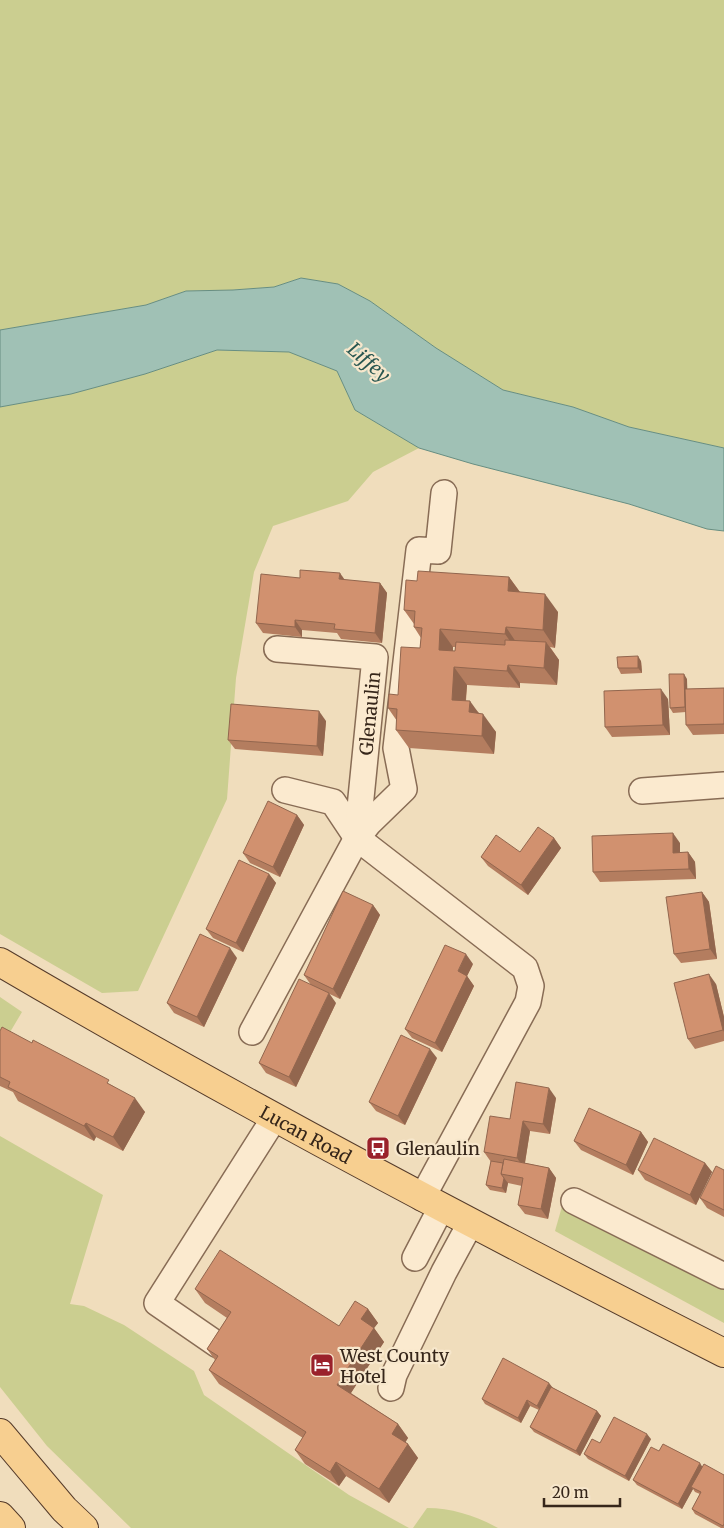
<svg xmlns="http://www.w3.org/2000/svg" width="724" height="1528" font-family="Merriweather,serif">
	<rect width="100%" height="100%" fill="#f0ddbc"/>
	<g fill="#cbce90">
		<polygon points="0,0 724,0 724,448 629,427 573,407 503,390 436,348 370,301 338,284 301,278 274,287 233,290 186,291 146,305 0,330"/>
		<polygon points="217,350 289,352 337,371 355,410 419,448 373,472 348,501 273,526 254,572 236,678 227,799 138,991 102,993 0,934 0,407 71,394 145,374"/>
		<polygon points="0,997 22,1012 0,1049"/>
		<polygon points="0,1136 103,1195 70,1304 84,1306 124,1325 194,1371 204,1395 349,1495 409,1528 131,1528 47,1446 0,1387"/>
		<polygon points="563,1203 724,1282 724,1323 555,1231"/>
		<path d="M427,1508C452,1508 476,1516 498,1528H413Z"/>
	</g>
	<polygon fill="#a0c1b5" stroke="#678e82" points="301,278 338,284 370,301 436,348 503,390 573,407 629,427 724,448 724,531 707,529 629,504 473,464 419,448 355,410 337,371 289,352 217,350 145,374 71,394 0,407 0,330 146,305 186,291 233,290 274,287"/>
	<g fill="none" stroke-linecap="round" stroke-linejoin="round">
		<g stroke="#886c55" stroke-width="28">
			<g id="minor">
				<polyline points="285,790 333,802 357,838 525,968 531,986 528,1002 422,1198"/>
				<polyline points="642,791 724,785"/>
				<polyline points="357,838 369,823 404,789 396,748 419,550 438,551 444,493"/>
				<path id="s1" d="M252,1032L357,838L375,657L277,649"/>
				<polyline points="574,1201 724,1276"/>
				<polyline points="415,1258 441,1208"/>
				<polyline points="218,1345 157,1303 275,1117"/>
				<polyline points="391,1388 394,1375 444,1272 470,1224"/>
			</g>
		</g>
		<g stroke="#553b2a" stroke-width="30">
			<g id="major">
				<path id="s2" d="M0,962C237,1101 479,1229 724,1353"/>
				<polyline points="0,1433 64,1509 84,1528"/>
				<polyline points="0,1516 11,1528"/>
			</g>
		</g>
		<use href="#minor" stroke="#fbeacf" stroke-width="25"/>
		<use href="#major" stroke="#f7cf90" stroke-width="28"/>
	</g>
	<g fill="#b47d5f" fill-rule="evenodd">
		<path d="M509,577L520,592L558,612L555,648L550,647L559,660L557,685L520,683V688L467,685L466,701L479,713L496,732L494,754L409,748L396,730L397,721L388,708L398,695L420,648L421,638L414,627V624L404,610L417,581ZM453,647H455V651H453Z"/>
		<polygon points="300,578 344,580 380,583 387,593 382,643 341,639 337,633 302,630 302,637 263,633 256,623"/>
		<polygon points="641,661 642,673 621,674 618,668"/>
		<polygon points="687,679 687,689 724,688 724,734 693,735 686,725 686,712 673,713 670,708"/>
		<polygon points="668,699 670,735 612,737 605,727"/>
		<polygon points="326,721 323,756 235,749 228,740"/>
		<polygon points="297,815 304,825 280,877 250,863 243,853"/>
		<polygon points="554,838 561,848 528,895 488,866 481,857 520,852"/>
		<polygon points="680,843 680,853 688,852 695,862 696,879 600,882 593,872"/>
		<polygon points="269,874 276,883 243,952 213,938 206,929"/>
		<polygon points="702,892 709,902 717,959 681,963 674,954"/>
		<polygon points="373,905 380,915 340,999 311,985 304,975"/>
		<polygon points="237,958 204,1027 174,1013 167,1003"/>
		<polygon points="473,964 467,976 474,986 442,1052 412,1038 405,1029"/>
		<polygon points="716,984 724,1017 724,1041 695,1049 688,1039"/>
		<polygon points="336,1003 296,1087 266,1073 259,1063"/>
		<polygon points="0,1031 113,1086 145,1112 123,1151 96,1137 94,1141 18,1101 13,1092 0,1086"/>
		<polygon points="437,1058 405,1125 376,1111 369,1102"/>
		<polygon points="556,1098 550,1134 530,1131 525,1163 549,1168 556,1178 548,1219 525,1214 518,1205 522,1186 508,1183 506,1193 490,1190 486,1185 491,1162 484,1152 510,1119"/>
		<polygon points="641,1132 648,1142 633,1175 581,1150 574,1141"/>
		<polygon points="705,1163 712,1172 696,1205 645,1180 638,1170"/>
		<polygon points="724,1170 724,1217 707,1208 700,1198"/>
		<polygon points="195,1289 339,1326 368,1309 378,1323 374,1328 384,1342 351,1393 398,1424 408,1438 405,1442 408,1444 418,1458 389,1503 346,1476 339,1486 305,1464 295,1450 303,1438 219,1384 209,1370 215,1360 207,1349 227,1318 205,1303"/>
		<polygon points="553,1388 597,1411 601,1416 580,1456 534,1432 530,1427 539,1410 530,1406 521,1423 485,1404 482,1399"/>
		<polygon points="651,1439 629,1481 588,1459 584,1454 600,1443"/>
		<polygon points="659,1451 724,1475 724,1528 721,1528 695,1514 692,1509 700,1494 695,1492 693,1489 682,1509 637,1485 633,1480"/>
	</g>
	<g fill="#92664e">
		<polygon points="340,573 347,583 339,579"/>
		<polygon points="509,577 522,595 508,591"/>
		<polygon points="380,583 387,593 382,643 375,633"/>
		<polygon points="545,594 558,612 555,648 543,630"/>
		<polygon points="295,620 302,630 302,637 295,627"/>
		<polygon points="506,627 518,645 518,652 505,634"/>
		<polygon points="440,629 453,647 452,668 439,650"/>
		<polygon points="546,642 559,660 557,685 544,668"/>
		<polygon points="638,656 641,661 642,673 638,668"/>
		<polygon points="508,665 520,683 520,688 507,671"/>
		<polygon points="454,667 467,685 464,718 452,700"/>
		<polygon points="684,674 687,679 688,712 685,707"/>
		<polygon points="661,689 668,699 670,735 663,725"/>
		<polygon points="470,701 483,719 469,712"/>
		<polygon points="319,711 326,721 323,756 317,746"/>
		<polygon points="483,714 496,732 494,754 482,736"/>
		<polygon points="297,815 304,825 280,877 273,867"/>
		<polygon points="673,833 680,843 680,863 673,853"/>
		<polygon points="554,838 561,848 528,895 521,885"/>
		<polygon points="688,852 695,862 696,879 689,869"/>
		<polygon points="269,874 276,883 243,952 236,943"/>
		<polygon points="702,892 709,902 717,959 710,949"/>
		<polygon points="373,905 380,915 340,999 333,989"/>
		<polygon points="230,948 237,958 204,1027 197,1017"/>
		<polygon points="466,954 473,964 467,976 474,986 442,1052 435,1043 458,971"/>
		<polygon points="709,974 716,984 724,1017 724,1032 723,1030"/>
		<polygon points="329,993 336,1003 296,1087 289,1077"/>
		<polygon points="430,1049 437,1058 405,1125 398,1116"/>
		<polygon points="549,1088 556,1098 550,1134 543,1124"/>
		<polygon points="135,1098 145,1112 123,1151 113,1137"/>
		<polygon points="523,1121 530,1131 524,1168 517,1158"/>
		<polygon points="86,1123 96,1137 94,1141 84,1126"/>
		<polygon points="641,1132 648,1142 633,1175 626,1165"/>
		<polygon points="705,1163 712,1172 696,1205 690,1195"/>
		<polygon points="549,1168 556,1178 548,1219 541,1209"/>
		<polygon points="504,1178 508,1183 506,1193 502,1188"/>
		<polygon points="368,1309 378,1323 374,1328 384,1342 347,1399 337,1385 361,1319"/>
		<polygon points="549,1383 553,1388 541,1411 537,1406"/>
		<polygon points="527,1400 530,1406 521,1423 518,1418"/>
		<polygon points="597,1411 601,1416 580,1456 576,1451"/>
		<polygon points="398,1424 408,1438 402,1448 392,1434"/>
		<polygon points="647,1434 651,1439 629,1481 625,1476"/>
		<polygon points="408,1444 418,1458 389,1503 379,1489"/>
		<polygon points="336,1462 346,1476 339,1486 330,1472"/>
		<polygon points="700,1463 703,1468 691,1487 693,1489 682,1509 678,1504"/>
	</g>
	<g fill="#d1916f" stroke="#92664e">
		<polygon points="300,570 340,573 339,579 380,583 375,633 334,629 335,624 295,620 295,627 256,623 261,574 300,578"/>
		<polygon points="418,571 509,577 508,591 545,594 543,630 506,627 505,634 440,629 439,650 455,651 456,642 505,645 505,640 546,642 544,668 508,665 507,671 454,667 452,700 470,701 469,712 483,714 482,736 396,730 397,709 388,708 389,694 398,695 401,647 420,648 422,628 414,627 415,611 404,610 406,580 417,581"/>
		<polygon points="638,656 638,668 618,668 617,657"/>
		<polygon points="669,674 684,674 685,707 670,708"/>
		<polygon points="724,688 724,724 686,725 685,689"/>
		<polygon points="661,689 663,725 605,727 604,691"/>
		<polygon points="231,704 319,711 317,746 228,740"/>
		<polygon points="268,801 297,815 273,867 243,853"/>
		<polygon points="538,827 554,838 521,885 481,857 496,835 520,852"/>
		<polygon points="673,833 673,853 688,852 689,869 593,872 592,836"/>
		<polygon points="239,860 269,874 236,943 206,929"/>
		<polygon points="343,891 373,905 333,989 304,975"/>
		<polygon points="702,892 710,949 674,954 666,897"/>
		<polygon points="200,934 230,948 197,1017 167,1003"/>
		<polygon points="445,945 466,954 458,971 467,976 435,1043 405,1029"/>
		<polygon points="709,974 723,1030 688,1039 674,983"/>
		<polygon points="299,979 329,993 289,1077 259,1063"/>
		<polygon points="2,1027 32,1043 33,1040 109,1080 107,1083 135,1098 113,1137 86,1123 84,1126 8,1087 10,1082 0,1077 0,1031"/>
		<polygon points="401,1035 430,1049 398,1116 369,1102"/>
		<polygon points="516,1082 549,1088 543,1124 523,1121 517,1158 484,1152 490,1116 510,1119"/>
		<polygon points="589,1108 641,1132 626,1165 574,1141"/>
		<polygon points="654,1138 705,1163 690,1195 638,1170"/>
		<polygon points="504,1159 549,1168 541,1209 518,1205 523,1178 501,1174"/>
		<polygon points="491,1161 503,1163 501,1174 504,1178 502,1188 486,1185"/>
		<polygon points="716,1166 724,1170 724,1210 700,1198"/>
		<polygon points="220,1250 339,1326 355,1301 368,1309 361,1319 374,1328 337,1385 398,1424 392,1434 408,1444 379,1489 336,1462 330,1472 295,1450 306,1432 209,1370 218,1356 207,1349 231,1312 195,1289"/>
		<polygon points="503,1358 549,1383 537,1406 527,1400 518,1418 482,1399"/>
		<polygon points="551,1387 597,1411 576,1451 530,1427"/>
		<polygon points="614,1417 647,1434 625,1476 584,1454 592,1439 600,1443"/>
		<polygon points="663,1444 700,1463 678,1504 633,1480 651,1447 659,1451"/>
		<polygon points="704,1464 724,1475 724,1524 723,1526 692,1509 701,1492 691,1487"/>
	</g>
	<defs>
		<g id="bus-square" transform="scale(1.25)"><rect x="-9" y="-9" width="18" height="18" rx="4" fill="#9a212b" stroke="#f7e7cc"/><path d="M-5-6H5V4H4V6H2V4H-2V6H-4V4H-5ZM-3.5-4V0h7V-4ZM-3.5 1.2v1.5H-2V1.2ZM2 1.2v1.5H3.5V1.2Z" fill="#fff"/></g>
		<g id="hotel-square" transform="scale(1.25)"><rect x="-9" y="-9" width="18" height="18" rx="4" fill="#9a212b" stroke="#f7e7cc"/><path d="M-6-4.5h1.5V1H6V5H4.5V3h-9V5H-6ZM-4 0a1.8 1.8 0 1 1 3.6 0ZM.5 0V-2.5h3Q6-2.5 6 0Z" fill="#fff"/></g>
	</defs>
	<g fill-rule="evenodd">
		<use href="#bus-square" x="378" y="1148"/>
		<use href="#hotel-square" x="322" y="1365"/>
	</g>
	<g text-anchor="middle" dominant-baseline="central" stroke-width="4.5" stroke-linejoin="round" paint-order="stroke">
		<g font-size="18" fill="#36261a" stroke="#f7e7cc">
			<text stroke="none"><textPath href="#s1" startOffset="346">Glenaulin</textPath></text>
			<text stroke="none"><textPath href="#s2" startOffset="351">Lucan Road</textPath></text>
		</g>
		<g font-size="18" fill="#36261a" stroke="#f7e7cc" text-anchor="start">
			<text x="396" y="1148">Glenaulin</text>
			<text x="340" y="1355">West County<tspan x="340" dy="21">Hotel</tspan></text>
		</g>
		<g font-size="19" font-style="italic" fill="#295751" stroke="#f7e7cc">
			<text transform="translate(369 362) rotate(41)">Liffey</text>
		</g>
	</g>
	<path d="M544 1498v8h76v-8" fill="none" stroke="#36261a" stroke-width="2.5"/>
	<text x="552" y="1498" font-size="15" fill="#36261a" stroke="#f7e7cc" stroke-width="4" paint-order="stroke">20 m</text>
</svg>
